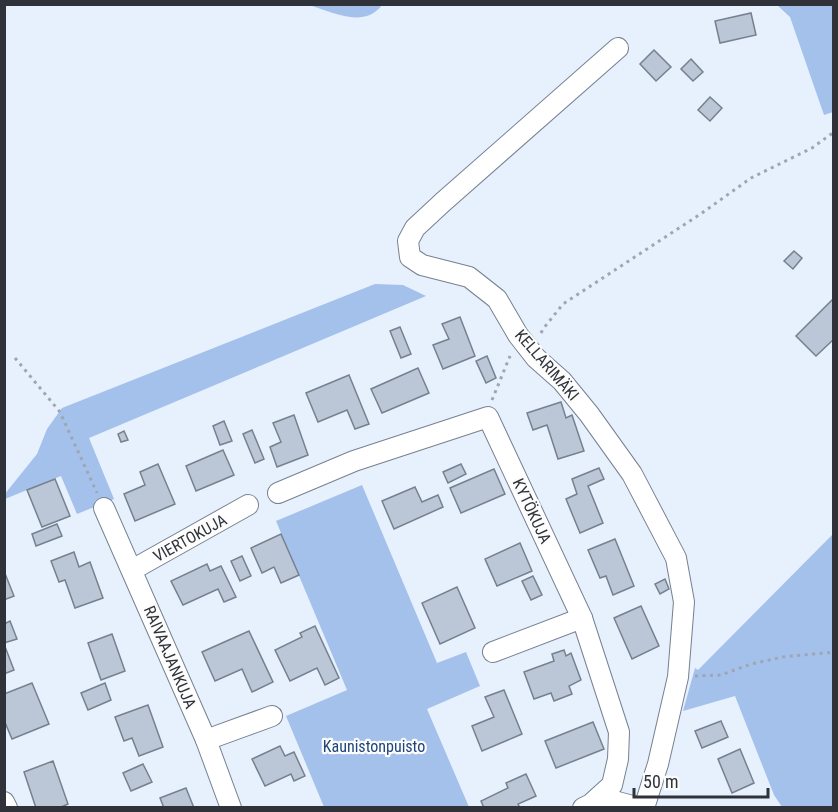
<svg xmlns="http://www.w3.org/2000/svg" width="838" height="812" font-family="'Roboto Condensed',sans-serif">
	<rect width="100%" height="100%" fill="#e7f0fd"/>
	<g fill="#a3c1eb">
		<path d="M309,5L382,4V5C364,29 332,12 309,5Z"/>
		<polygon points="777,5 833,5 833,112 824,115 790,17"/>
		<polygon points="375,284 403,285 426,296 89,438 114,499 77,514 61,476 5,499 4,495 37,454 47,429 62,408"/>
		<polygon points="362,485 437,663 466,652 480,686 427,709 469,807 324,807 286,716 347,690 276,521"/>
		<polygon points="833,534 833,807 782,807 774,795 735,696 683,711 695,668 698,670"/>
	</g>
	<g fill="#bbc7d6" stroke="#76808f" stroke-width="1.5">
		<polygon points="751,13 756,35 720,43 715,21"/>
		<polygon points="654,50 671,67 656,81 640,64"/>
		<polygon points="691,59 703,72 693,81 681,69"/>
		<polygon points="710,97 722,108 710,121 698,110"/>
		<polygon points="794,251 802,258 793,269 784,261"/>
		<polygon points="834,298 834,339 816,356 796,336"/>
		<polygon points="460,317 475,356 443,369 433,345 449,339 442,324"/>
		<polygon points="400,327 411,354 401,358 390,331"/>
		<polygon points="487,356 496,378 486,383 476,361"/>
		<polygon points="418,368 429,393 382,413 371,389"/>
		<polygon points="349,375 369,424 355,429 347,410 318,422 306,393"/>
		<polygon points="561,402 566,418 572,415 584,451 558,459 547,425 533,430 527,413"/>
		<polygon points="294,415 308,455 277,467 270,447 281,442 273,423"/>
		<polygon points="224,421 232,441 220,445 213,426"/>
		<polygon points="252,430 264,459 255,463 243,434"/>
		<polygon points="124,431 128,440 121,442 118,434"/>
		<polygon points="223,450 234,475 196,491 186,466"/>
		<polygon points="158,464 175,504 135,521 124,494 145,485 140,472"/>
		<polygon points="461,464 466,474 448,483 443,472"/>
		<polygon points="599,468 604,479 588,486 603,523 580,533 566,499 577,494 572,479"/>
		<polygon points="494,469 505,494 461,513 450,488"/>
		<polygon points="55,479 70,516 42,527 27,490"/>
		<polygon points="415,487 422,502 438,495 443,507 394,529 382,501"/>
		<polygon points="57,524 62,536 36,546 32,534"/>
		<polygon points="281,534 299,575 281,583 274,567 262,573 251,548"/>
		<polygon points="615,539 634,586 613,595 606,576 600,578 588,550"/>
		<polygon points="520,543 532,571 497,586 485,559"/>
		<polygon points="74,552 79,567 90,562 103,598 75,608 65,580 59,582 51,561"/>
		<polygon points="242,556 251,576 240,581 231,561"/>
		<polygon points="207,564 210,571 221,566 236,597 224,602 218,589 183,605 171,581"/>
		<polygon points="4,571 14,596 4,600"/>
		<polygon points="533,576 542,595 531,600 522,581"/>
		<polygon points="665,579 669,589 660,594 655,584"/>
		<polygon points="457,587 475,628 440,644 422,603"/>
		<polygon points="641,606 659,646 632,659 614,618"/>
		<polygon points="10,621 17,639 4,643 4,624"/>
		<polygon points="315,626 339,678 325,685 317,668 290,681 275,650 302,637 300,633"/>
		<polygon points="249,631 273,682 252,692 242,669 215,681 202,652"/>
		<polygon points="112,634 125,671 101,680 88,643"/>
		<polygon points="4,644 14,670 4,674"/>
		<polygon points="564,650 566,656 571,653 581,680 569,686 572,694 554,701 551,693 534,699 524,672 554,661 552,654"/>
		<polygon points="32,683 49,724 12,739 4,720 4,694"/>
		<polygon points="105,683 111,700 88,710 81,693"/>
		<polygon points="504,690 522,734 482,751 472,726 494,717 485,697"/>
		<polygon points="148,705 163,747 139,756 132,738 124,741 115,717"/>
		<polygon points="721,721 728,737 702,748 695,731"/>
		<polygon points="593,722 604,749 556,768 545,741"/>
		<polygon points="280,746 285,756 294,752 305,776 294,781 291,774 265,786 252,759"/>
		<polygon points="740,749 754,783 732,793 718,759"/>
		<polygon points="53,761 68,804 59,808 36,808 24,772"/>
		<polygon points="143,764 152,782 131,791 123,773"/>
		<polygon points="526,774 536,796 518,804 520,808 484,808 481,801 508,788 506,783"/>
		<polygon points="186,788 194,808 164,808 160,798"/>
	</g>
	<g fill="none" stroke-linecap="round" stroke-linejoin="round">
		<g stroke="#778190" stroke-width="22">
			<g id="street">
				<polyline points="618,48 443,202 415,228 408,241 410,257 422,265 469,277 497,299 518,335 536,358 562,381 589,414 632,474 676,558 684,602 678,677 658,764 644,808"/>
				<polyline points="278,493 354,461 488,417 582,618 619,732 618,759 612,785 591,804 583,808"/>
				<polyline points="104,508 206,740 231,808"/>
				<polyline points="132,570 248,505"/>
				<polyline points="493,652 582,618"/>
				<polyline points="206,740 272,716"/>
				<polyline points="599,797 640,808"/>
				<polyline points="4,802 7,808"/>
			</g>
		</g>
		<g stroke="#9fa6b1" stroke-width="3" stroke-dasharray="3 4.5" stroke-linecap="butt">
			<polyline points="541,333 543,329 563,304 702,213 751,178 812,148 834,132"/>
			<polyline points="15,358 60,412 97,493"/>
			<polyline points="492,400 510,356"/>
			<polyline points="695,676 721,675 751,664 783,657 834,652"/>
		</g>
		<use href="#street" stroke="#fff" stroke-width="20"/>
	</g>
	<g text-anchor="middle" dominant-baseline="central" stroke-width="4.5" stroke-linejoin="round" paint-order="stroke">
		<g font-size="16" fill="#2f3339" stroke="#fcfcfc">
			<text transform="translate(547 365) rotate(49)">KELLARIMÄKI</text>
			<text transform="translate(532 511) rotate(65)">KYTÖKUJA</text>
			<text transform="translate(190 538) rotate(-29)">VIERTOKUJA</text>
			<text transform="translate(170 657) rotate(67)">RAIVAAJANKUJA</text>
		</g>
		<g font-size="16" fill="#1d457b" stroke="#fcfcfc">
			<text x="374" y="746">Kaunistonpuisto</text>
		</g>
	</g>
	<rect width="838" height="812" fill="none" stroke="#2f3339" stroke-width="12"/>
	<path d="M634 788v9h134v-9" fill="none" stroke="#2f3339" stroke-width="3"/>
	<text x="643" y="788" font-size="18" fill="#2f3339" stroke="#fcfcfc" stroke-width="4.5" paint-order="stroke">50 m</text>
</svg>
